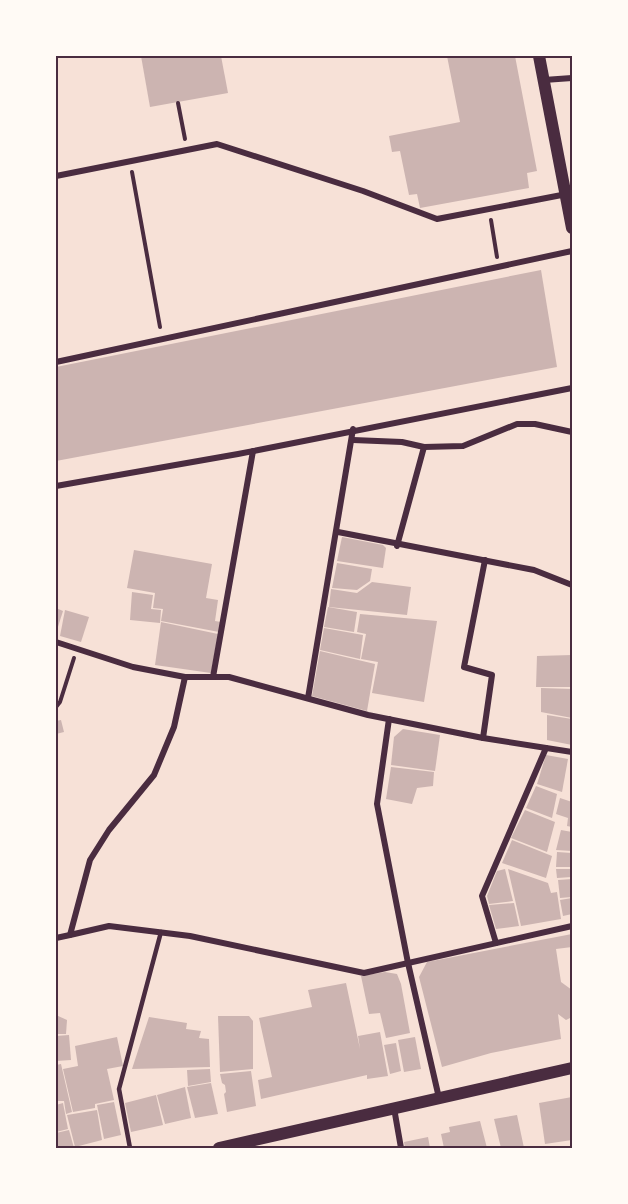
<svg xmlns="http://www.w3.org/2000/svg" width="628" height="1204" font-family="Jost,sans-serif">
	<rect width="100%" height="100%" fill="#f7e1d7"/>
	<g fill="#ccb4b1">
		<polygon points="141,56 221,56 228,93 150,107"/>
		<polygon points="447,56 515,56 537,171 527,173 529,188 420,208 417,194 409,195 400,151 392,152 389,136 460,122"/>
		<polygon points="541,270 557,367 56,461 56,367"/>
		<polygon points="342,537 383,545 386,548 383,568 337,561"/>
		<polygon points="134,550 212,564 206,598 218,600 215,621 221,622 219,632 161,621 163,609 153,608 155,593 127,588"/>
		<polygon points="337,563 372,569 370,581 357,590 332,588"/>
		<polygon points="372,582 411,587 407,615 329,607 331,589 357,593"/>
		<polygon points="132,592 153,595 151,609 161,610 160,623 130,620"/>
		<polygon points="328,607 357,612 354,632 324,627"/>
		<polygon points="56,608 63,611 56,633"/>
		<polygon points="65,610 89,617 81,642 60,636"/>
		<polygon points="360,614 437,621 424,702 372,693 378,662 361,659 366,634 357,632"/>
		<polygon points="161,622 218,634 211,673 155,665"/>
		<polygon points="324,628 363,635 360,659 320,650"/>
		<polygon points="320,651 375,664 367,711 312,696"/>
		<polygon points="572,655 572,687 536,687 537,656"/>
		<polygon points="541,688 572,689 572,718 541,712"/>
		<polygon points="547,715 572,719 572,745 547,740"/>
		<polygon points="61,720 64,732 56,734 56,721"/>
		<polygon points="403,729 440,735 435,771 391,765 394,737"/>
		<polygon points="546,755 568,759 562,792 537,784"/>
		<polygon points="391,767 434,772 433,786 417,788 412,804 386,799"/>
		<polygon points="536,786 557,794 552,818 526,808"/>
		<polygon points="560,798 572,802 572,827 567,826 568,818 556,814"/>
		<polygon points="525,810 555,822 547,852 511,838"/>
		<polygon points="561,830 572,832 572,851 556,850"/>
		<polygon points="512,840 552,856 546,878 502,863"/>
		<polygon points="557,852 572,853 572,867 556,867"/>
		<polygon points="505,869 513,901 489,904 487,896 497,871"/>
		<polygon points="508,869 548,883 551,893 557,892 561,919 521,926"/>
		<polygon points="556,869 572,869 572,877 557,878"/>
		<polygon points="572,879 572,897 560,898 558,880"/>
		<polygon points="572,898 572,914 563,916 560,900"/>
		<polygon points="514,903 519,926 496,929 489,905"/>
		<polygon points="572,934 572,947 556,949 561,982 572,990 572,1017 566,1020 558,1014 561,1039 491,1053 442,1067 419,977 427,962"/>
		<polygon points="385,972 397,974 401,984 410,1033 386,1038 380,1013 369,1014 361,976"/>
		<rect x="56" y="983" width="2" height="30"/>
		<polygon points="346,983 360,1049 358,1036 380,1032 388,1076 367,1079 367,1075 261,1099 258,1080 272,1077 259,1018 312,1007 308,990"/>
		<polygon points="56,1015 67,1020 66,1034 56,1034"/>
		<polygon points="218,1016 249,1016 253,1021 253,1069 220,1072"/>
		<polygon points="149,1017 187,1023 186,1029 201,1031 199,1038 209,1039 210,1067 132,1069"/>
		<polygon points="69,1035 71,1060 56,1061 56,1036"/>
		<polygon points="117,1037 123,1066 107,1069 114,1100 95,1104 95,1108 73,1112 63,1069 78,1066 75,1046"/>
		<polygon points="415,1037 421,1069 404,1072 398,1040"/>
		<polygon points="396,1043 401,1071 390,1074 384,1045"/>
		<polygon points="61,1064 72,1112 66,1114 64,1101 56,1101 56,1065"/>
		<polygon points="210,1069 211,1082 188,1086 187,1070"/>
		<polygon points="251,1071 256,1106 227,1112 224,1094 226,1092 225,1085 222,1083 220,1074"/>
		<polygon points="211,1083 218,1114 195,1118 187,1087"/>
		<polygon points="185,1087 191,1118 165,1124 157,1095"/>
		<polygon points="156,1095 163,1125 131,1132 125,1103"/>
		<polygon points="572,1097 572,1140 545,1144 539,1103"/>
		<polygon points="114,1102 121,1135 104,1139 97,1105"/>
		<polygon points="63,1103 68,1129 56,1132 56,1105"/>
		<polygon points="97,1110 102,1140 75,1147 67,1115"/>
		<polygon points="517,1115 524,1148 501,1148 494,1119"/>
		<polygon points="480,1121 487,1148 444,1148 441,1134 450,1132 449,1127"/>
		<polygon points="69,1130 74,1148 56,1147 56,1133"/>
		<polygon points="428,1137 430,1148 405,1148 404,1142"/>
	</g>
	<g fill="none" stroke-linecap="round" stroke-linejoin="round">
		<g stroke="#4a2c40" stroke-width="4">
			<polyline points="178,103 185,139"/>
			<polyline points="132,172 160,327"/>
			<polyline points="491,220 497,257"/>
			<polyline points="56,707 60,702 74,658"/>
		</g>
		<polyline stroke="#4a2c40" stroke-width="4.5" points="130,1148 119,1089 161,932"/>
		<g stroke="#4a2c40" stroke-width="6">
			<polyline points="544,80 572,78"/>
			<polyline points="56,176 217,144 363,191 437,219 572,193"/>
			<polyline points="56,362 572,251"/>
			<polyline points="353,440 402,442 424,447 463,446 517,424 535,424 572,432"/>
			<polyline points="56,486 238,454 572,388"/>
			<polyline points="338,532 534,570 572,585"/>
			<polyline points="397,546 424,447"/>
			<polyline points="56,642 133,667 185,677 229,677 368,715 483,738 572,752"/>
			<polyline points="185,677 174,727 154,775 109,830 90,860 70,935 109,926 190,936 364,973 572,926"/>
			<polyline points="213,677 253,451"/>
			<polyline points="308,698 353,429"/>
			<polyline points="389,719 377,804 408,963 439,1098"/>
			<polyline points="483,738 492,675 464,667 485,560"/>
			<polyline points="56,938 70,935"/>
			<polyline points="496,943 482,896 546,748"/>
			<polyline points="394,1108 401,1148"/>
		</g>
		<g stroke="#4a2c40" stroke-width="12">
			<polyline points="539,56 572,228"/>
			<polyline points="219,1148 572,1068"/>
		</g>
	</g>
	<rect width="628" height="1204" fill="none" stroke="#fffaf5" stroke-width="114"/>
	<rect x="57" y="57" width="514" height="1090" fill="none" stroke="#4a2c40" stroke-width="2"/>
</svg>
